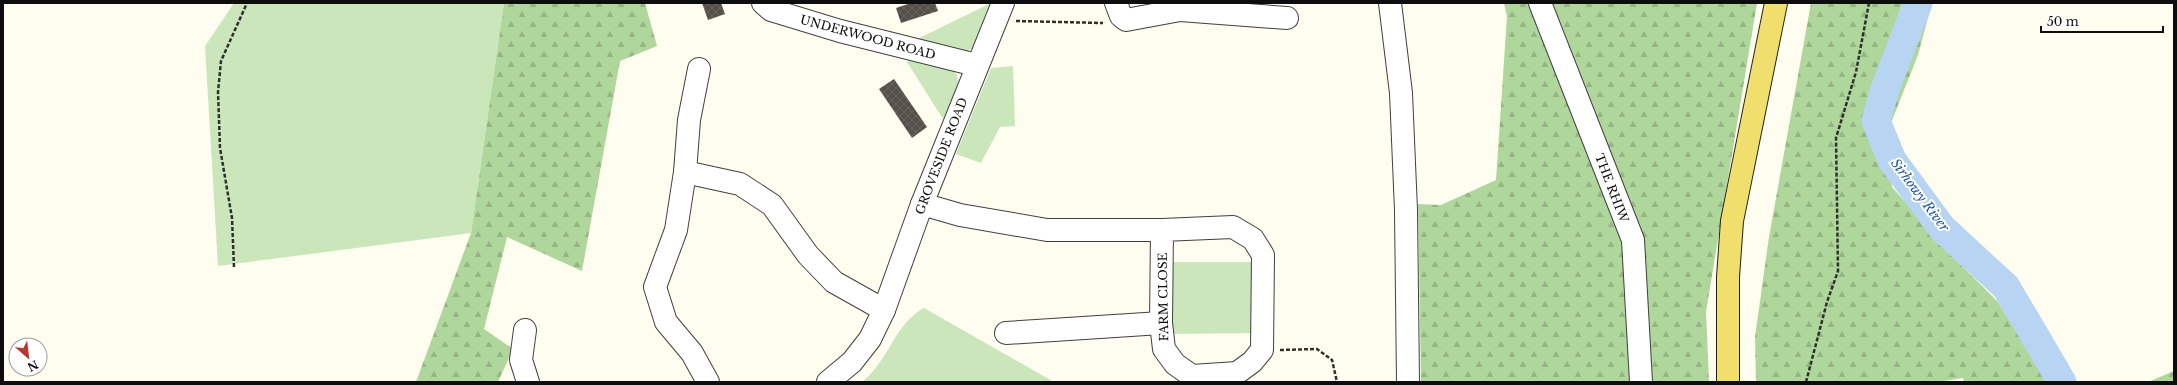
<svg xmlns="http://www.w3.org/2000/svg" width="2177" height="385" font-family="'Libre Baskerville',serif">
	<defs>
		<pattern id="forest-firs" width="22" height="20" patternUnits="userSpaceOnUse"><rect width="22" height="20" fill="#afd69b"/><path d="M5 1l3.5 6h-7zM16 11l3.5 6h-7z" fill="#95b684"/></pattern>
		<pattern id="building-cross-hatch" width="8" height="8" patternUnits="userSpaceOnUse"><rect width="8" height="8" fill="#55504a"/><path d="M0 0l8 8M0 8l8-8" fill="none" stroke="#686460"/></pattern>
	</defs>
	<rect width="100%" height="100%" fill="#fefdef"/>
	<g fill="#cce6bb">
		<polygon points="234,3 504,3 471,233 218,266 205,46"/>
		<polygon points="991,3 973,48 962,54 911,42"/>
		<path d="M911,57C924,60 959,63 958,81C958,90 947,110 943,119L907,62Z"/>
		<polygon points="1013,66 1015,126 1000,127 981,163 956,154 991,68"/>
		<polygon points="1168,262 1257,262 1257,333 1170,334"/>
		<path d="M924,308L1054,382H862C888,362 895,323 924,308Z"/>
	</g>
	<g fill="url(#forest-firs)">
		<polygon points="504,3 645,3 657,46 620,61 582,271 507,237 484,329 513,349 498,382 416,382 471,233"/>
		<polygon points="1504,3 1757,3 1706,312 1709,382 1421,382 1418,204 1441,205 1496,180 1507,17"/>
		<polygon points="1811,3 1932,3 1918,55 1891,123 1892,187 1959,263 1998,302 2047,382 1964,382 1963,378 1938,382 1756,382 1755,337 1769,237"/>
		<polygon points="2174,371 2174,382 2148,382"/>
	</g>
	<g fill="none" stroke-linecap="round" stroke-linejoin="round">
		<polyline stroke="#b7d5f2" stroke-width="29" points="1918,3 1885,89 1876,121 1892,160 1942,228 2006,287 2062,382"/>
	</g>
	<g fill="url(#building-cross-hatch)">
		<polygon points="702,3 721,3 725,14 708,20"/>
		<polygon points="911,3 935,3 938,11 901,23 896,8"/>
		<polygon points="894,79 927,127 912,138 879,89"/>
	</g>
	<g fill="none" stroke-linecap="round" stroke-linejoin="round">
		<g stroke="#404040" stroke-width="24">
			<g id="minor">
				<polyline points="763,3 771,10 840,31 976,65"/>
				<polyline points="1116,3 1121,16 1126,20 1180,10 1287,18"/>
				<polyline points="1390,3 1401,93 1406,210 1408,382"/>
				<polyline points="1540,3 1633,240 1641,382"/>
				<polyline points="685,172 689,120 699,69"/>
				<polyline points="922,204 960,215 1047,230 1162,230 1233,227 1253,239 1263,255 1262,350 1252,362 1237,373 1192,376 1175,364 1164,349 1161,323 1162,230"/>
				<polyline points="525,330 521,360 528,382"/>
				<polyline points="1006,333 1161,323"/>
				<polyline points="708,382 692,353 666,322 655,287 676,230 685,172 740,184 772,205 808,255 834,282 884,310"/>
				<polyline points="828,382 852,362 870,339 884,310 922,204 1003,3"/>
			</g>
		</g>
		<g stroke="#1e1e1e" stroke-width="24">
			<polyline id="major" points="1728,382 1728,277 1732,221 1776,3"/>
		</g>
		<g stroke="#2f2f2f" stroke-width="2.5" stroke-dasharray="4 2" stroke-linecap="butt">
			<polyline points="1016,21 1103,23"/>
			<polyline points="234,267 232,218 220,148 218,92 221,61 247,3"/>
			<polyline points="1280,350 1317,349 1332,360 1337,382"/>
			<polyline points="1806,382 1827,302 1838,271 1836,138 1856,72 1869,3"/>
		</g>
		<use href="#minor" stroke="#fff" stroke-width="22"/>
		<use href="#major" stroke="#f0df6d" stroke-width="22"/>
	</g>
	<g text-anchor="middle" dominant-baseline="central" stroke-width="4" stroke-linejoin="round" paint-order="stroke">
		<g font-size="12" fill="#0d0d0d" stroke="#fff">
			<text transform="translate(868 37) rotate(15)">UNDERWOOD ROAD</text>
			<text transform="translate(941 156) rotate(-69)">GROVESIDE ROAD</text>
			<text transform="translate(1612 188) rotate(69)">THE RHIW</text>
			<text transform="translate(1163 297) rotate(-91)">FARM CLOSE</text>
		</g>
		<g font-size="13" font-style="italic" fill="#1e5598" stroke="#fff">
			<text transform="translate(1920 195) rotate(53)">Sirhowy River</text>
		</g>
	</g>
	<rect width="2177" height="385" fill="none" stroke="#0d0d0d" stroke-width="8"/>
	<g transform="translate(28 357) rotate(152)"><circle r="19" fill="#ffffff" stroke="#9e9e9e"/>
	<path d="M0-3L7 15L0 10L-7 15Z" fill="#b5372e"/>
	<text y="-6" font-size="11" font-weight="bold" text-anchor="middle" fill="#0d0d0d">N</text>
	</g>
	<path d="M2041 26v6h122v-6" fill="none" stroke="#0d0d0d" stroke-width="2"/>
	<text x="2047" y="26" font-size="12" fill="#0d0d0d" stroke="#ffffff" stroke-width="3" paint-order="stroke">50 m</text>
</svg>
